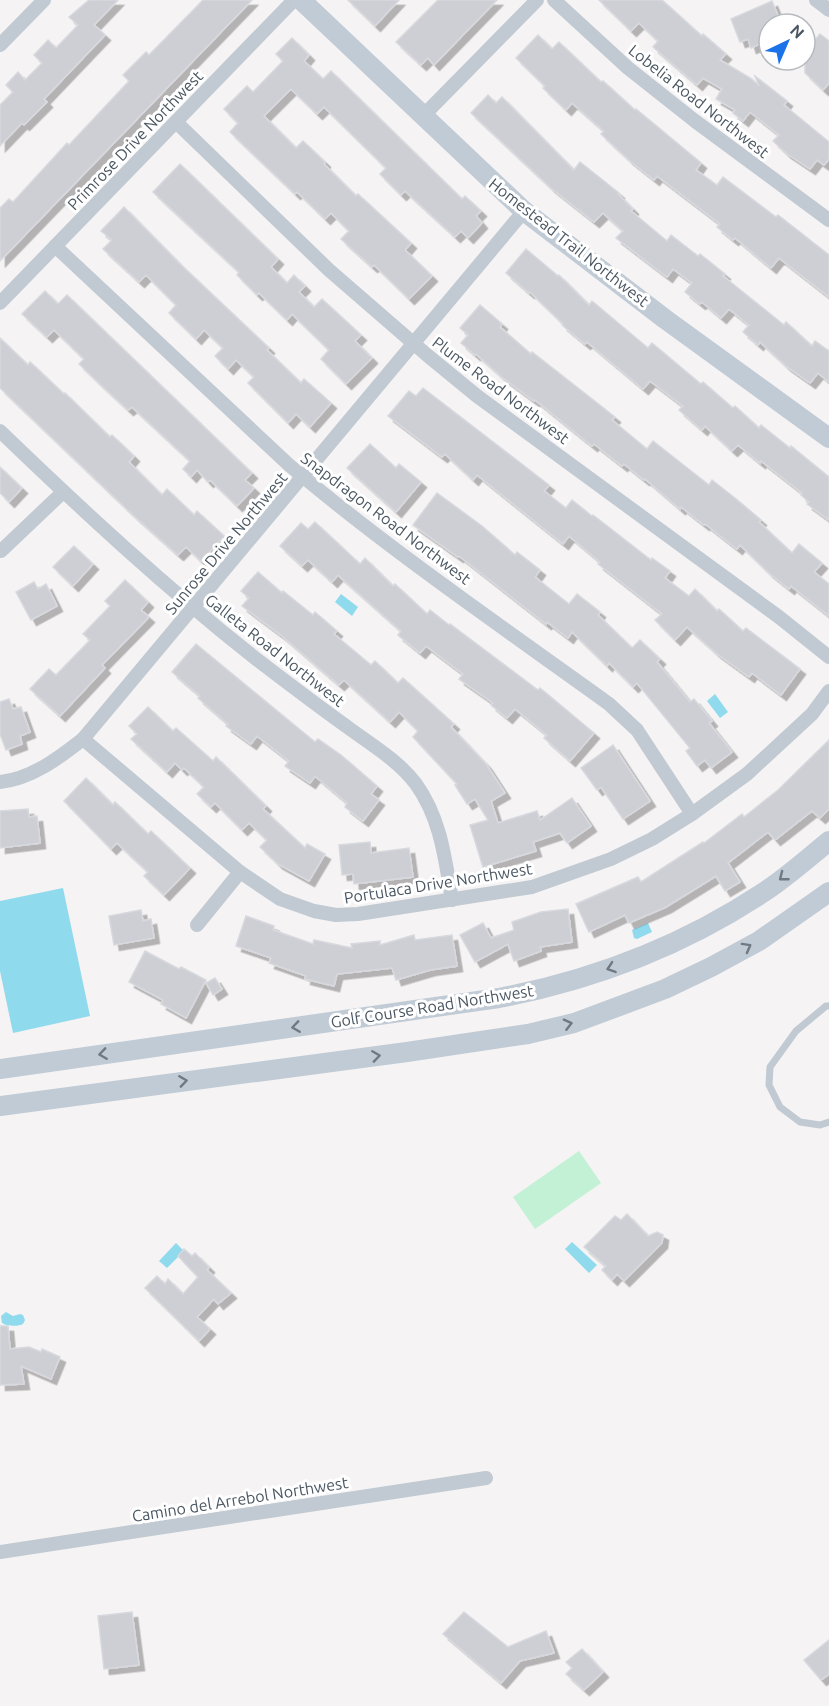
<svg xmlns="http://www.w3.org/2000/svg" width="829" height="1706" font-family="Ubuntu,sans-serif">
	<defs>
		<filter id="shadow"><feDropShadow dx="5.5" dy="5.5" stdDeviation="0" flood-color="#0004"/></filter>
	</defs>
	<rect width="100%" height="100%" fill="#f5f3f3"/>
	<polygon fill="#c3f1d5" points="579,1151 601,1183 535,1229 513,1197"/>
	<g fill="#90daee">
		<polygon points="341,594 358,607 352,616 335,602"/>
		<polygon points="715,694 728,712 720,718 707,701"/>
		<polygon points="63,888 90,1016 13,1033 0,971 0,901"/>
		<polygon points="648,923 652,932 637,939 634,938 632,930"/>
		<polygon points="572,1242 597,1265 589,1273 565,1249"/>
		<polygon points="176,1243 184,1251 167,1268 159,1261"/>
		<path d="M6,1312L13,1316L20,1314L23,1315L25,1320L23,1324C18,1327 6,1326 2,1323L1,1316Z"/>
	</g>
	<g fill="#cdcfd5" stroke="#d7d9de" stroke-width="1.5" filter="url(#shadow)">
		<polygon points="89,0 118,0 94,25 105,35 44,99 47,102 24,125 22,123 0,146 0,105 13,92 6,85 18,72 25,80 42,63 34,55 48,40 56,48 78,25 69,17"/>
		<polygon points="203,0 252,0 0,261 0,208 9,199 13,202 67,143 69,145 129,81 123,75 146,52 149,55"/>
		<polygon points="348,0 399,0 375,26"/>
		<polygon points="438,0 497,0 434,65 428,58 421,65 396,42"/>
		<polygon points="599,0 662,0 702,36 703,34 726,54 720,60 752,79 759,86 755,76 787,101 784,105 829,142 829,159 824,165 817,160 810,169 786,153 773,141 779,135 750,112 743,121 733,113 735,110 716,99 722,89 703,78 697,85 653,47 658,41 639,23 631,31"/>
		<polygon points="772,1 781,23 769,24 769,40 751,48 748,39 740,42 731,19"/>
		<polygon points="820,34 829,41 829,83 823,90 805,73 805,37 812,43"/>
		<polygon points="538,35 552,49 559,42 601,82 603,81 635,110 636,109 701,163 696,170 717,185 723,177 776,217 778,215 829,255 829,297 779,258 771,268 735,238 733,240 717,227 720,224 657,176 654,180 629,160 601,134 604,131 572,103 566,110 543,88 545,86 516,58"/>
		<polygon points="292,38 309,55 304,61 323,79 331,71 462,199 465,196 481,211 476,216 482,223 468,238 461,231 455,237 405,191 401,195 380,174 386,168 324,107 317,114 291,89 264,116 296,148 303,141 325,162 324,164 356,196 358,194 411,243 405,250 432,276 409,299 374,265 372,267 341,239 349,231 331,213 325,219 297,192 295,194 230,132 238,123 224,109 247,86 253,92 283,61 276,54"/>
		<polygon points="488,95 496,103 502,97 574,170 580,162 619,193 618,194 633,209 631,211 667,241 671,235 698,256 700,254 725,274 723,276 784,325 786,322 812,346 815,341 829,351 829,382 818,373 810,383 786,366 760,342 758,345 743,332 749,325 729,309 721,318 702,302 700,304 685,292 692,283 673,269 667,277 616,238 623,231 603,213 594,222 551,188 471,113"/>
		<polygon points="180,164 278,259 271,267 287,283 294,275 305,286 299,292 314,307 322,299 361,335 355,341 372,358 346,384 321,359 329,350 292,314 287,320 259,293 257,295 237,275 239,272 153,192"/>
		<polygon points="124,207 179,263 269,348 267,350 301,383 304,379 331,403 310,427 296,414 288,423 248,383 254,377 236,360 228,369 215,356 223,348 204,330 196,339 169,313 176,305 146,275 139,282 103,249 112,240 101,231"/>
		<polygon points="526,249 558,276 559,275 589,305 592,301 648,348 652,343 701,384 703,382 733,408 735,406 759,428 761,425 790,448 791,446 829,477 829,520 807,504 809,502 801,495 802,493 761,461 760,463 738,445 732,451 705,426 702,430 679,410 683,406 650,381 643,389 587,342 585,344 562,325 563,324 530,292 529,293 506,273"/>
		<polygon points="45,291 58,304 67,295 252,473 245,480 254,488 237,506 210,480 208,482 197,470 191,477 183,469 190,461 132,407 128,410 102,386 79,364 84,359 54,330 47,337 22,314"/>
		<polygon points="480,305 502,324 500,327 531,354 532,352 615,417 612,420 647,449 653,441 709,485 712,480 735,498 761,520 759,522 792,553 799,544 822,563 814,572 829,584 829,616 791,586 789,589 769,573 740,545 737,549 705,524 704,525 681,507 680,509 645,479 644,480 624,464 622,466 594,444 592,446 535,400 534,401 503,378 476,354 475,355 461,343 468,335 460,328"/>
		<polygon points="0,338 28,365 30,362 64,394 65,393 110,437 112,435 134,456 129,462 162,495 167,489 194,515 197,511 224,536 201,561 186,547 178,555 133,515 0,388"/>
		<polygon points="423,388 549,485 544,491 566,508 572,500 592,516 593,515 651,560 652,558 670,571 665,578 689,596 695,589 717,611 719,609 743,631 746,628 800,669 781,695 752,673 749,677 716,653 687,627 675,640 655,620 662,614 598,564 600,562 569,536 563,544 477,475 473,480 445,454 442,457 388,416 409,391 416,396"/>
		<polygon points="370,444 396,468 399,464 421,482 396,512 347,468"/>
		<polygon points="0,467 22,488 9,502 0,493"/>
		<polygon points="437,493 482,526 515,555 517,552 540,570 535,577 569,604 577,594 600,612 598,615 632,648 640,640 660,659 657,662 690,702 694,699 712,721 709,723 732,752 711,768 705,760 697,766 686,751 690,748 637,683 633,687 609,663 607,666 572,632 568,638 547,622 546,624 459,556 458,557 413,525"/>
		<polygon points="315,522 360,564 365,558 393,586 395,584 427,614 430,610 449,625 450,624 538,690 540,688 594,733 570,761 544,738 547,735 515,709 507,718 491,705 493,703 459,679 463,674 426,646 420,653 398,635 401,631 338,575 332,582 308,560 302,566 280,546 301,523 308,529"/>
		<polygon points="74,546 93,564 73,586 53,567"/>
		<polygon points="258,572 282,593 283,591 313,615 315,612 337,631 334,634 371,665 375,661 398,683 403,678 454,724 451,727 486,764 505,793 491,801 498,823 537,811 540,820 572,798 591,826 567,843 560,833 533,842 536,851 483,867 470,825 488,820 475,799 467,804 455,785 457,784 413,737 418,731 399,712 390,722 344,680 339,685 282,636 242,606 249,598 241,591"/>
		<polygon points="125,580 148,602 141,610 149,617 102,665 105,668 60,716 30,689 49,669 56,675 90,640 83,634 110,606 105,601"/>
		<polygon points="34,582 38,589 46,584 57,606 31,620 16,592"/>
		<polygon points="196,644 315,742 318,739 341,755 377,786 371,794 379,800 363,821 345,807 347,803 315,776 310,783 285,766 289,761 257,736 251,744 226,726 228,724 198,698 200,696 172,672"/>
		<polygon points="9,699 13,709 21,707 30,732 20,736 22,744 6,750 0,734 0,702"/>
		<polygon points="148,707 173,731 176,728 213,761 216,757 266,806 263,809 305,848 307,844 325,854 309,881 278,864 260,847 267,840 249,823 242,830 215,803 211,807 197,794 204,787 184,768 182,770 175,763 167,772 131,739 137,734 129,726"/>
		<polygon points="829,740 829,809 820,818 812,811 775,840 768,832 728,863 740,882 725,891 716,876 666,907 629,923 625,915 589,932 576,904 638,877 641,882 703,842 704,843 742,814 744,817 778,790"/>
		<polygon points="613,745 650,801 623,819 601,787 597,790 581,768"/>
		<polygon points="86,778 113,805 115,802 148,834 151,831 190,868 164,895 144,876 148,872 117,843 111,849 64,801"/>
		<polygon points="28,809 29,817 37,816 40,843 0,848 0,811"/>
		<polygon points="370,842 371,853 409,848 413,877 354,884 353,874 342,875 339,845"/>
		<polygon points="568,909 572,942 540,947 541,951 514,961 508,944 475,962 460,935 483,923 491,938 514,930 512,922 541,912"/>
		<polygon points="141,910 143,921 151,919 154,938 114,945 109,916"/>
		<polygon points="246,916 274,926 273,930 313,944 314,940 352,948 351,944 380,941 380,945 414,935 415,940 452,935 457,966 430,970 396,980 392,968 337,974 334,986 305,979 306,976 269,963 271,958 236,946"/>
		<polygon points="145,951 179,969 181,967 206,980 186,1018 161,1004 163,1000 129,982"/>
		<polygon points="215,978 222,989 213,995 206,983"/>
		<polygon points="627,1214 648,1236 657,1232 663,1235 662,1243 624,1281 617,1274 612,1280 602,1270 606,1266 584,1247 615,1216 621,1220"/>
		<polygon points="184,1249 192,1256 195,1253 209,1267 207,1270 231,1293 218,1304 214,1299 197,1317 210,1329 199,1341 145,1288 157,1276 165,1284 168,1279 183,1294 198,1277 178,1256"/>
		<polygon points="0,1326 8,1326 10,1349 29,1347 41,1352 42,1349 60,1357 51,1379 21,1366 24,1384 0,1385"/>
		<polygon points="132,1612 139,1665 104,1669 98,1616"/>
		<polygon points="464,1612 508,1647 546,1631 554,1653 520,1661 501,1683 443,1634"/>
		<polygon points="829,1640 829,1674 821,1680 804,1660"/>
		<polygon points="582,1649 603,1672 584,1690 566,1674 572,1668 566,1662"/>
	</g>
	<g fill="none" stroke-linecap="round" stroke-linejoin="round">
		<polyline stroke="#c1cad2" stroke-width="7" points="829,1006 826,1006 796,1031 770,1067 769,1085 780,1107 800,1122 820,1125 829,1122"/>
		<g stroke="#c1cad2" stroke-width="14">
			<polyline points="554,0 628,68 695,121 829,220"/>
			<polyline points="816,0 829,10"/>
			<polyline points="0,45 44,0"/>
			<polyline points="422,117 537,0"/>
			<polyline points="176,122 329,270 427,355 477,396 779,617 829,657"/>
			<path d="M55,246L289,465C391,551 501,626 609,704L637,730L692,814"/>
			<polyline points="0,303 294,0"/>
			<path d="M0,431C82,510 165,587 255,658C285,681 315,704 346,726C370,744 398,760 416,784C441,819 445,859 452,900"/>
			<polyline points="1,551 63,492"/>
			<polyline points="83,739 240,872 280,899 314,911 336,915 358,914 532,887 611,859 652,839 692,814 747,774 812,714 829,691"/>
			<path d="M0,782C31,779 59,758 83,739L524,211"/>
			<polyline points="197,925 240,872"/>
			<polyline points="0,1552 486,1478"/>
		</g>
		<g stroke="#c1cbd6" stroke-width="20">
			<polyline points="301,0 524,211 665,319 829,438"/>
			<path d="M0,1069L499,998C593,980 684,945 764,892C787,877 808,858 829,841"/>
			<polyline points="0,1106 407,1052 528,1034 574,1023 665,989 711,967 759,941 829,892"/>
		</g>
	</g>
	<defs><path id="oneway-chevron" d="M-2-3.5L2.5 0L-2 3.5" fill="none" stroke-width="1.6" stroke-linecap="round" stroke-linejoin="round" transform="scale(1.5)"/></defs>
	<g stroke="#6e7984">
		<use href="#oneway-chevron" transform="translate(783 877) rotate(142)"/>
		<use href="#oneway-chevron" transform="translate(747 947) rotate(-29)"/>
		<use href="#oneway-chevron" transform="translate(611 968) rotate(161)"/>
		<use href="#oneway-chevron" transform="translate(568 1024) rotate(-14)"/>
		<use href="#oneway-chevron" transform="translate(296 1027) rotate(172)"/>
		<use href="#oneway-chevron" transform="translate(103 1054) rotate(172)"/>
		<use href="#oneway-chevron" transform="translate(376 1056) rotate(-8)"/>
		<use href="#oneway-chevron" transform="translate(183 1081) rotate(-8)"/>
	</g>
	<g text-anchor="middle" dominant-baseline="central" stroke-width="6" stroke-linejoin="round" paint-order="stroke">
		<g font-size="16" fill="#4a5661" stroke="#fff">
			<text transform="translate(699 101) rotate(38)">Lobelia Road Northwest</text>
			<text transform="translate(135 140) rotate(-46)">Primrose Drive Northwest</text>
			<text transform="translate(569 242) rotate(38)">Homestead Trail Northwest</text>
			<text transform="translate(501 390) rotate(37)">Plume Road Northwest</text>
			<text transform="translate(386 518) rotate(37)">Snapdragon Road Northwest</text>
			<text transform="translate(226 543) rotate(-50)">Sunrose Drive Northwest</text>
			<text transform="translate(275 650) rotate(38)">Galleta Road Northwest</text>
			<text transform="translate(438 883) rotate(-9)">Portulaca Drive Northwest</text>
			<text transform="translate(432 1006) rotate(-9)">Golf Course Road Northwest</text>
			<text transform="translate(240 1499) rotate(-9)">Camino del Arrebol Northwest</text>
		</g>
	</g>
	<g transform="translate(787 42) rotate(44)"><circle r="28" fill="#ffffff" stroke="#b7bbc0" stroke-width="1.5"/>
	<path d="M0-4.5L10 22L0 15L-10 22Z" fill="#1a73e8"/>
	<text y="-9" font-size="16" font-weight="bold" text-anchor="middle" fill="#4a5661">N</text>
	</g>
</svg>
